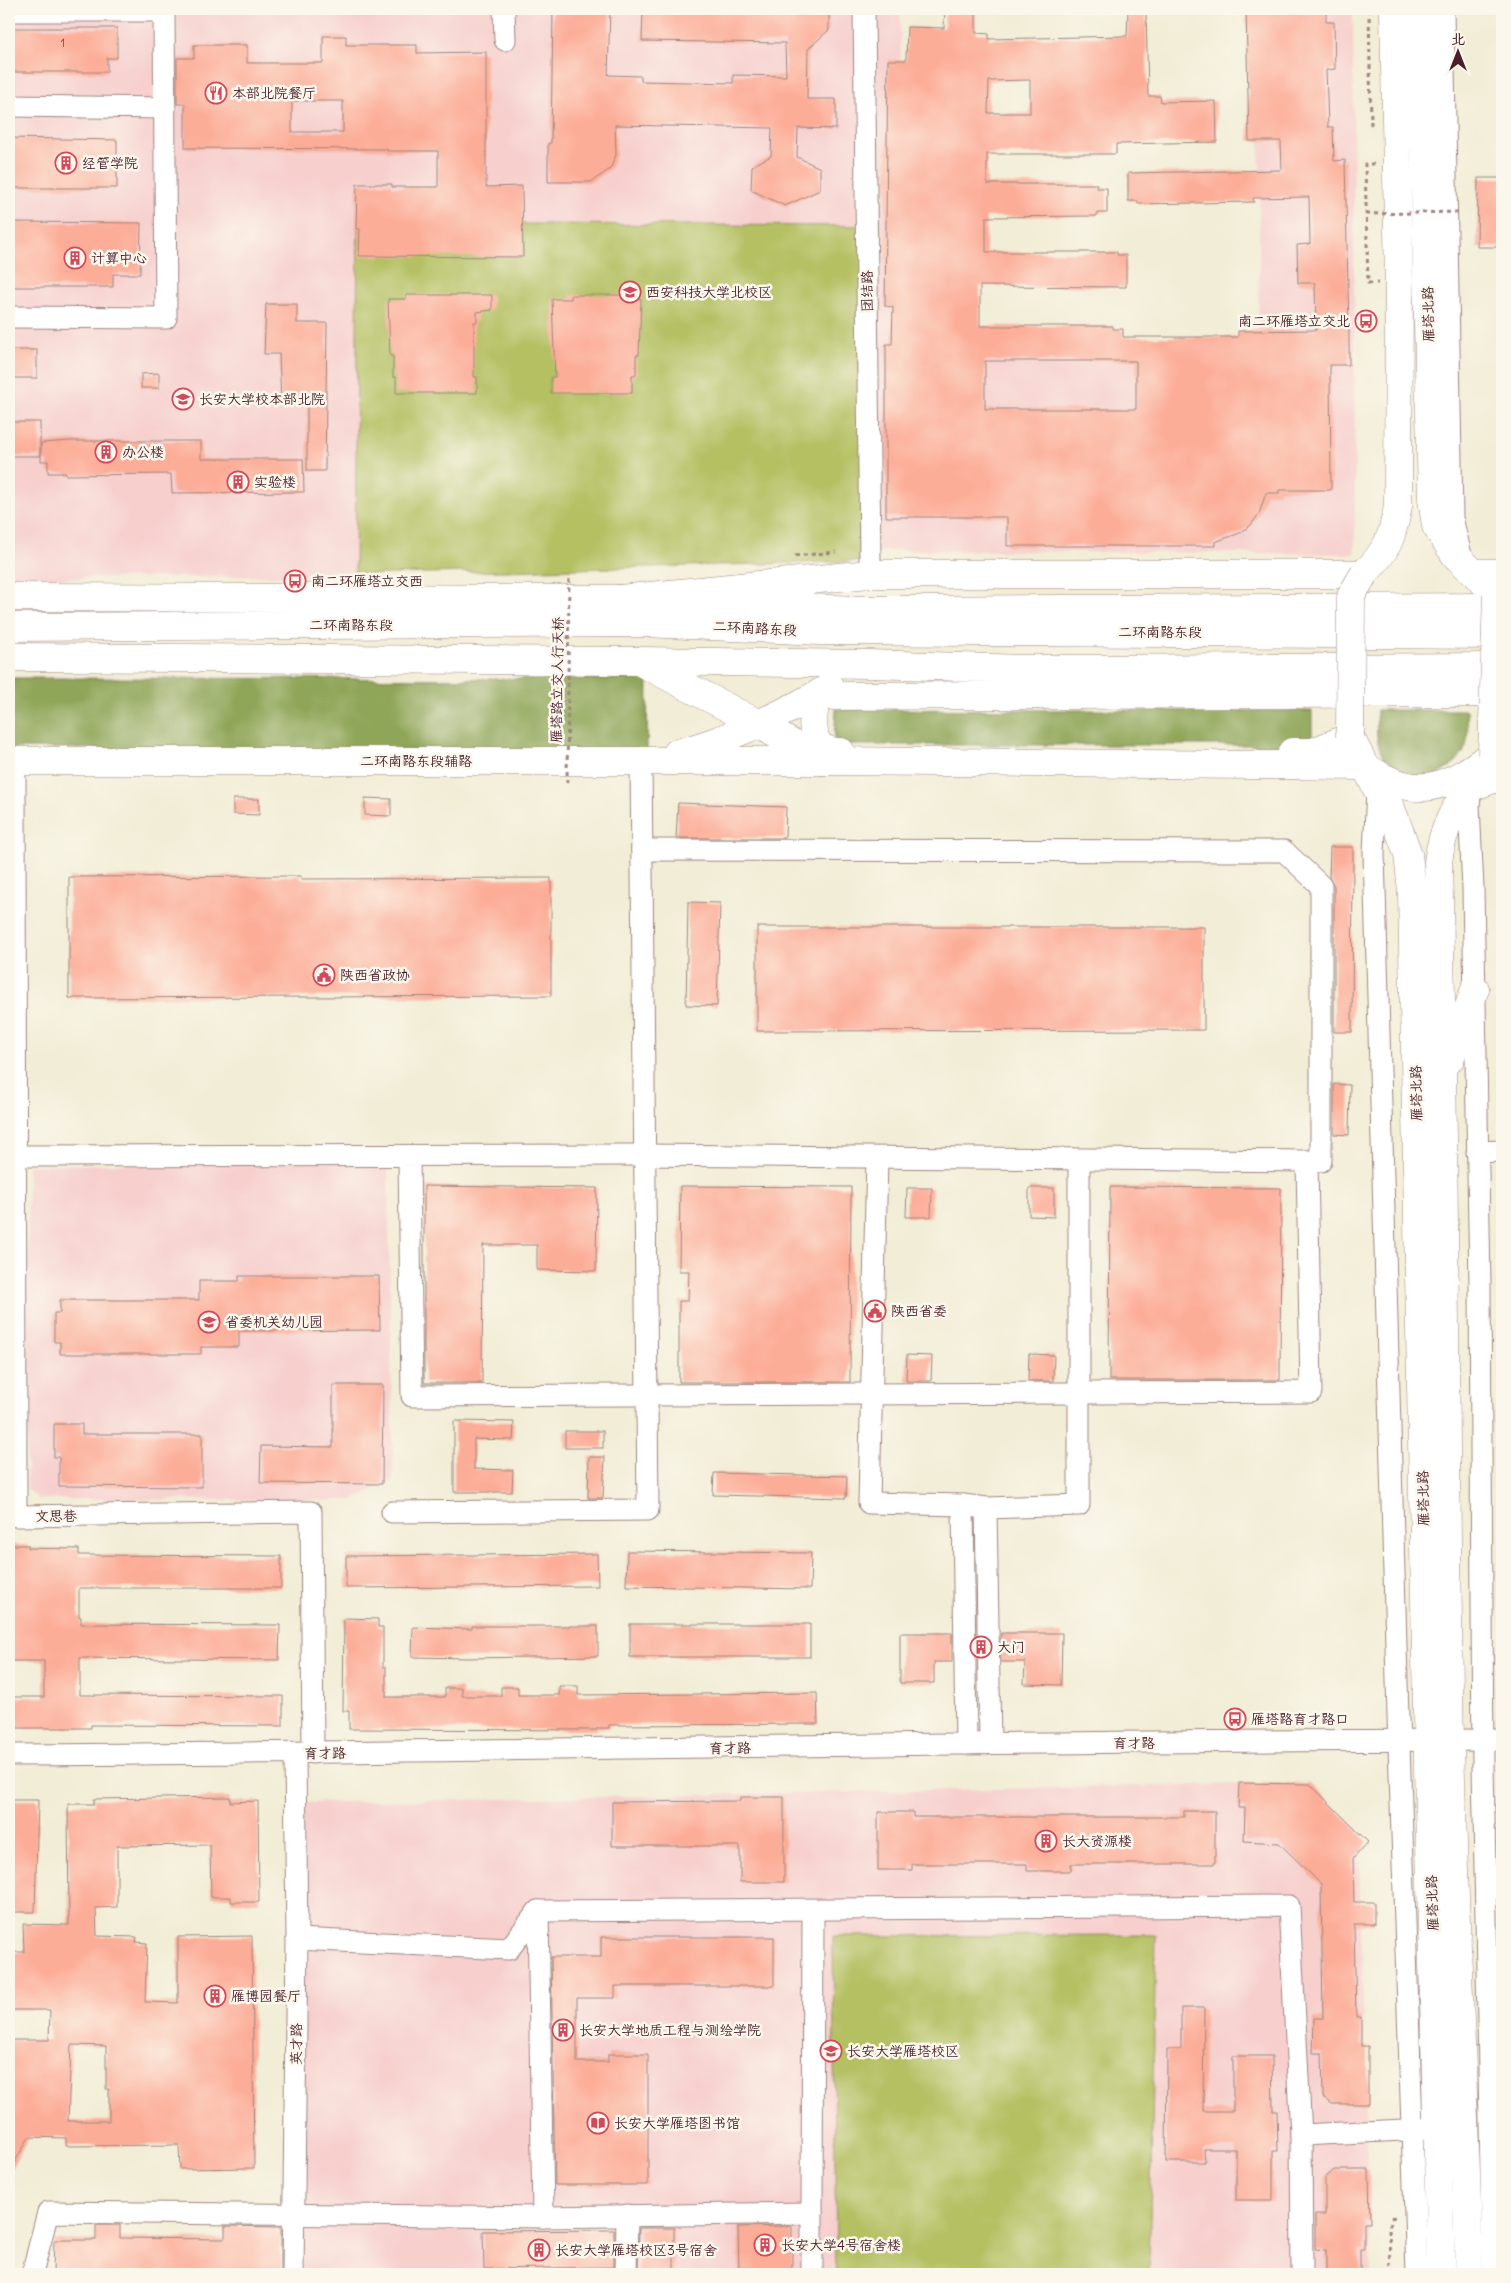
<svg xmlns="http://www.w3.org/2000/svg" width="1511" height="2283" font-family="Delius,'LXGW WenKai TC',sans-serif">
	<rect width="100%" height="100%" fill="#fbf7ec"/>
	<filter id="ink" filterUnits="userSpaceOnUse"><feTurbulence type="fractalNoise" baseFrequency=".02" numOctaves="2"/><feDisplacementMap in="SourceGraphic" scale="10" xChannelSelector="R" yChannelSelector="G"/><feConvolveMatrix kernelMatrix="1 2 1 2 8 2 1 2 1" color-interpolation-filters="sRGB"/></filter>
	<filter id="wash" filterUnits="userSpaceOnUse"><feTurbulence type="fractalNoise" baseFrequency=".0096" numOctaves="4" result="noise"/><feDisplacementMap in="SourceGraphic" scale="20" xChannelSelector="R" yChannelSelector="G"/><feGaussianBlur stdDeviation="1.12" result="paint"/><feColorMatrix in="noise" values="0 0 0 0 0 0 0 0 0 0 0 0 0 0 0 0 0 1.4 0 .05"/><feComposite in="paint" operator="in"/></filter>
	<g filter="url(#wash)">
		<rect width="100%" height="100%" fill="#f2edd6"/>
		<g fill="#f7d0ce">
			<polygon points="9,9 900,9 903,360 1258,363 1261,9 1353,9 1355,554 901,550 665,566 355,575 9,579"/>
			<polygon points="388,1161 393,1480 352,1500 39,1499 27,1489 28,1165"/>
			<polygon points="1301,1783 1358,1828 1371,2274 302,2274 292,1803"/>
		</g>
		<g fill="#b4c062" stroke="#7f7046">
			<polygon points="358,223 867,226 870,561 355,575"/>
			<polygon points="1156,1935 1149,2274 836,2274 833,1936"/>
		</g>
		<g fill="#8fa658" stroke="#6c6242">
			<polygon points="9,678 648,679 647,752 9,748"/>
			<polygon points="836,709 1312,711 1312,745 841,745 834,739"/>
			<path d="M1377,710H1467C1467,723 1470,739 1464,751C1459,762 1442,773 1431,777C1420,780 1393,771 1386,761C1375,745 1376,729 1377,710Z"/>
		</g>
		<g id="blocks">
			<g fill="#fcad98" fill-rule="evenodd">
				<polygon points="553,9 610,9 608,75 641,76 641,81 733,83 733,75 786,76 785,43 642,41 643,9 829,9 829,30 808,49 807,99 836,99 836,129 798,128 797,157 820,168 820,190 785,206 751,190 752,166 771,156 772,128 615,125 616,155 610,169 591,182 548,182 548,143 551,143"/>
				<path d="M945,9H976V33L989,34V39L1127,36L1128,9H1146L1148,96H1160L1161,102L1216,101L1217,142L1116,144V154H987V184H1097V188H1107V213H1097V216L986,217V252H1117V255H1126V287L980,286V326H1113V329H1123V337H1238V331L1316,330L1315,283H1298L1297,245L1310,244L1309,197L1253,198L1254,202L1138,204V201H1128V173L1282,170L1281,141H1249L1246,9H1326V22H1334L1335,69L1326,70L1328,127H1333L1334,161L1345,160L1349,328V365H1330L1331,490H1279V493H1266L1259,514L1251,525L1240,533L1215,542V546H1007V517H886V344H892L893,307L885,306L888,60H906L907,27L944,28ZM1030,80V113H988L989,81ZM985,361H1136V409H985Z"/>
				<polygon points="9,28 117,28 117,58 107,58 107,72 9,72"/>
				<path d="M323,36H346V45H417V53L486,52V187L522,186L523,257L359,256L360,229H356L357,184H392V187H438V151H387V149L185,148V104H177V58H194V45H247V63H323ZM292,101H343V132H292Z"/>
				<polygon points="9,138 117,140 117,188 9,188"/>
				<polygon points="1478,178 1502,178 1502,247 1477,247"/>
				<polygon points="9,222 141,223 140,274 113,274 113,287 9,287"/>
				<polygon points="406,295 492,295 492,310 477,312 477,322 474,322 474,377 477,377 477,393 396,393 396,377 393,377 393,356 390,356 388,299 406,299"/>
				<polygon points="571,295 622,295 622,299 641,299 639,355 636,355 636,375 632,375 632,393 551,393 551,377 555,377 552,299 571,299"/>
				<polygon points="266,304 297,304 297,323 327,323 325,471 307,471 307,403 281,403 279,354 264,354"/>
				<rect x="9" y="350" width="28" height="28"/>
				<polygon points="159,373 159,388 141,388 141,374"/>
				<rect x="9" y="422" width="31" height="34"/>
				<polygon points="70,441 201,441 201,459 303,459 304,492 172,493 171,474 66,475 66,473 48,473 48,461 41,461 41,443"/>
				<polygon points="365,798 391,799 391,816 365,815"/>
				<polygon points="233,799 259,799 259,815 233,814"/>
				<polygon points="678,803 786,807 785,838 676,838"/>
				<polygon points="1330,847 1353,847 1352,1032 1334,1032 1334,886 1329,877"/>
				<polygon points="301,876 301,879 551,878 551,996 69,998 69,877"/>
				<polygon points="688,902 720,903 717,1006 686,1005"/>
				<polygon points="757,927 1204,927 1204,1030 757,1031"/>
				<polygon points="1334,1084 1350,1085 1349,1135 1334,1134"/>
				<polygon points="424,1186 597,1188 596,1271 537,1270 537,1245 483,1245 482,1383 424,1383"/>
				<polygon points="680,1186 851,1187 850,1382 679,1382 679,1301 688,1301 689,1271 679,1271"/>
				<polygon points="1110,1187 1281,1188 1280,1380 1109,1380"/>
				<polygon points="907,1188 932,1188 931,1217 906,1217"/>
				<polygon points="1029,1188 1054,1188 1054,1217 1029,1216"/>
				<polygon points="239,1276 379,1276 380,1330 239,1331 239,1347 201,1347 201,1354 60,1354 60,1342 54,1342 54,1313 60,1313 60,1300 199,1300 199,1281 239,1281"/>
				<polygon points="1029,1354 1054,1355 1053,1381 1028,1381"/>
				<polygon points="907,1355 932,1356 931,1381 906,1381"/>
				<polygon points="333,1385 383,1385 382,1484 260,1483 261,1446 333,1447"/>
				<polygon points="454,1421 514,1422 513,1440 474,1439 474,1469 513,1470 512,1492 454,1492"/>
				<polygon points="54,1424 82,1424 82,1434 202,1434 202,1487 59,1486 59,1457 54,1457"/>
				<rect x="565" y="1431" width="38" height="17"/>
				<polygon points="589,1457 605,1457 603,1498 588,1498"/>
				<polygon points="714,1473 847,1476 846,1498 713,1495"/>
				<polygon points="9,1545 28,1545 28,1548 79,1549 79,1555 281,1556 281,1588 79,1588 79,1617 81,1617 81,1624 280,1625 279,1660 80,1658 80,1695 283,1696 283,1726 91,1725 91,1728 9,1728 9,1697 44,1697 44,1661 9,1661"/>
				<polygon points="627,1551 811,1553 810,1589 626,1586"/>
				<polygon points="597,1554 598,1586 346,1588 346,1556"/>
				<polygon points="344,1618 378,1619 378,1627 383,1627 383,1667 386,1667 386,1697 445,1697 445,1688 462,1688 462,1696 501,1696 501,1687 518,1687 518,1695 559,1695 559,1686 578,1686 578,1695 817,1693 818,1724 609,1725 609,1728 597,1728 597,1730 349,1729 349,1711 343,1711"/>
				<rect x="630" y="1624" width="180" height="33"/>
				<polygon points="472,1626 598,1626 598,1656 468,1658 412,1657 413,1627 472,1629"/>
				<polygon points="900,1633 952,1633 952,1662 934,1662 934,1683 900,1683"/>
				<polygon points="1001,1633 1062,1633 1061,1685 1024,1684 1025,1662 1001,1662"/>
				<polygon points="1239,1783 1310,1784 1368,1842 1353,1859 1354,1902 1374,1902 1374,1924 1354,1924 1356,2017 1361,2017 1361,2046 1368,2046 1368,2104 1332,2104 1323,2097 1322,2053 1313,2053 1314,2018 1323,2018 1321,1884 1279,1843 1244,1841 1245,1808 1238,1808"/>
				<path d="M230,1797V1802L258,1801L259,1902H231V1897H211L210,1845L117,1846V1907L96,1908L97,1936L137,1937L136,1942L147,1943L145,2002L178,2003V1937L252,1936L254,2168L180,2169L179,2145L66,2146V2138L29,2137L9,2172V2040H49L50,2010H9V1957H13V1952H24L23,1924L69,1925L68,1804H94V1799ZM71,2045L106,2046V2089H109V2121H68Z"/>
				<polygon points="740,1797 784,1797 784,1882 740,1882 740,1846 612,1846 612,1802 740,1801"/>
				<polygon points="9,1800 38,1800 35,1912 9,1912"/>
				<polygon points="1184,1811 1215,1811 1215,1864 1071,1864 1071,1871 1027,1871 1027,1864 912,1864 912,1870 878,1870 878,1812 913,1812 913,1817 1184,1817"/>
				<polygon points="601,1937 774,1937 774,1986 615,1986 615,1998 577,1998 577,2062 608,2062 608,2054 648,2054 648,2185 555,2185 551,1957 601,1957"/>
				<polygon points="1181,2008 1204,2008 1203,2111 1233,2111 1233,2056 1272,2056 1273,2111 1277,2111 1278,2151 1273,2151 1273,2200 1236,2200 1236,2149 1204,2149 1205,2162 1166,2162 1167,2049 1181,2049"/>
				<polygon points="1334,2170 1369,2170 1370,2222 1364,2222 1364,2249 1360,2249 1360,2274 1326,2274 1326,2250 1315,2249 1315,2215 1325,2215 1325,2178"/>
				<polygon points="96,2225 120,2225 120,2238 225,2239 225,2226 281,2227 281,2274 53,2274 54,2240 96,2240"/>
				<polygon points="792,2226 792,2274 739,2274 738,2227"/>
				<polygon points="639,2228 674,2228 674,2274 638,2274"/>
				<polygon points="614,2230 614,2267 484,2269 483,2231"/>
			</g>
		</g>
	</g>
	<g filter="url(#ink)">
		<use href="#blocks" fill-opacity="0" stroke="#9e8680" stroke-width="1"/>
		<g fill="none" stroke-linecap="round" stroke-linejoin="round">
			<g stroke="#9e8680" stroke-width="23">
				<g id="minor">
					<polyline points="504,9 505,40"/>
					<polyline points="864,9 870,561 869,574"/>
					<polyline points="1443,9 1452,518 1461,555"/>
					<polyline points="9,11 164,11"/>
					<polyline points="9,106 165,108"/>
					<polyline points="9,317 166,318 164,9"/>
					<polyline points="15,761 16,1516 311,1512 313,1753"/>
					<polyline points="1471,787 1469,806 1473,888 1480,1284 1483,1766 1493,2274"/>
					<polyline points="1377,789 1374,853 1398,1716 1417,2274"/>
					<polyline points="642,850 1284,851 1321,886 1321,1161 1307,1161"/>
					<polyline points="1477,1152 1502,1151"/>
					<polyline points="15,1156 644,1155 1307,1161 1311,1392 412,1396 409,1156"/>
					<polyline points="877,1158 869,1503 963,1505 986,1508 1079,1505 1079,1160"/>
					<polyline points="963,1505 966,1744"/>
					<polyline points="986,1508 990,1743"/>
					<polyline points="392,1512 648,1510 641,761"/>
					<path d="M9,1755C507,1752 1004,1740 1502,1740"/>
					<polyline points="538,1911 1289,1906 1301,2135"/>
					<polyline points="297,1939 509,1949 538,1911 543,2217 812,2213 812,2274"/>
					<polyline points="812,2213 813,1910"/>
					<polyline points="32,2274 48,2212 543,2217"/>
					<polyline points="293,2274 297,1939 295,1754"/>
					<polyline points="626,2274 627,2215"/>
					<polyline points="1302,2274 1301,2135 1425,2129"/>
				</g>
			</g>
			<g stroke="#9e8680" stroke-width="29">
				<g id="major">
					<polyline points="1421,9 1432,499 1436,526 1455,555 1492,590"/>
					<path d="M1364,574C1388,549 1392,539 1398,506L1399,282L1394,9"/>
					<polyline points="9,597 620,599 856,610 1502,607"/>
					<polyline points="815,696 1502,693"/>
					<polyline points="1350,737 1377,789 1391,808 1408,854 1412,891 1428,1766 1441,2274"/>
					<path d="M677,753C726,741 786,713 830,687"/>
					<polyline points="9,761 822,761"/>
					<path d="M1365,766C1410,798 1441,792 1484,760"/>
					<polyline points="1450,1059 1475,989"/>
					<path d="M1469,2274C1465,2097 1454,1919 1450,1742C1444,1449 1446,1155 1438,862C1444,814 1467,793 1492,755"/>
				</g>
			</g>
			<g stroke="#9e8680" stroke-width="29">
				<g id="highway">
					<polyline points="1474,573 1502,573"/>
					<polyline points="620,599 869,574 1364,574"/>
					<polyline points="9,627 645,623 819,631 1502,635"/>
					<polyline points="9,657 639,661 869,664 1027,669 1502,667"/>
					<polyline points="644,664 757,723 822,761 1364,766"/>
					<path d="M815,696C814,722 805,752 841,752"/>
					<polyline points="1292,752 1313,752 1350,737"/>
					<polyline points="1471,787 1502,776"/>
				</g>
			</g>
			<g stroke="#9e8680" stroke-width="3" stroke-dasharray="4 4" stroke-linecap="butt">
				<polyline points="1369,9 1371,124 1373,128"/>
				<polyline points="1374,164 1365,164 1368,283 1378,283"/>
				<polyline points="795,556 836,552"/>
				<polyline points="1390,2274 1389,2227 1394,2216"/>
			</g>
			<use href="#minor" stroke="#fff" stroke-width="21"/>
			<use href="#major" stroke="#fff" stroke-width="28"/>
			<use href="#highway" stroke="#fff" stroke-width="28"/>
			<g stroke="#9e8680" stroke-width="29" stroke-linecap="butt">
				<g id="major-bridge">
					<polyline points="1350,737 1351,596 1364,574"/>
					<polyline points="1492,755 1497,594"/>
				</g>
			</g>
			<g stroke="#9e8680" stroke-width="3" stroke-dasharray="4 4" stroke-linecap="butt">
				<polyline points="1366,214 1458,212"/>
				<polyline points="567,783 569,577"/>
			</g>
			<use href="#major-bridge" stroke="#fff" stroke-width="28"/>
		</g>
	</g>
	<defs>
		<g id="restaurant-ring" transform="scale(1.125)"><circle r="9.5" fill="#fbf7ec" stroke="#d1495b" stroke-width="1.5"/><path d="M-5-6h1v4h1v-4h1v4h1v-4h1v5L-1.5 .5V6h-2V.5L-5-1ZM5-6V6H3V1.5H1.5Q1.5-4 5-6Z" fill="#d1495b"/></g>
		<g id="building-ring" transform="scale(1.125)"><circle r="9.5" fill="#fbf7ec" stroke="#d1495b" stroke-width="1.5"/><path d="M-4-6H4V6H1V3H-1V6H-4ZM-2.5-4.3h1.7v1.8h-1.7ZM.8-4.3h1.7v1.8H.8ZM-2.5-1h1.7V.8h-1.7ZM.8-1h1.7V.8H.8Z" fill="#d1495b"/></g>
		<g id="university-ring" transform="scale(1.125)"><circle r="9.5" fill="#fbf7ec" stroke="#d1495b" stroke-width="1.5"/><path d="M0-5L7-2L0 1L-7-2ZM-4 1L0 2.5L4 1V4Q0 6-4 4Z" fill="#d1495b"/></g>
		<g id="bus-ring" transform="scale(1.125)"><circle r="9.5" fill="#fbf7ec" stroke="#d1495b" stroke-width="1.5"/><path d="M-5-6H5V4H4V6H2V4H-2V6H-4V4H-5ZM-3.5-4V0h7V-4ZM-3.5 1.2v1.5H-2V1.2ZM2 1.2v1.5H3.5V1.2Z" fill="#d1495b"/></g>
		<g id="civic-ring" transform="scale(1.125)"><circle r="9.5" fill="#fbf7ec" stroke="#d1495b" stroke-width="1.5"/><path d="M-.6-6.5H3V-4.5H.6V-3L4-1V1h2V6H-6V1h2V-1L-.6-3ZM-1.2 2.5V6h2.4V2.5Z" fill="#d1495b"/></g>
		<g id="school-ring" transform="scale(1.125)"><circle r="9.5" fill="#fbf7ec" stroke="#d1495b" stroke-width="1.5"/><path d="M0-5L7-2L0 1L-7-2ZM-4 1L0 2.5L4 1V4Q0 6-4 4Z" fill="#d1495b"/></g>
		<g id="library-ring" transform="scale(1.125)"><circle r="9.5" fill="#fbf7ec" stroke="#d1495b" stroke-width="1.5"/><path d="M-6-4Q-3-5.5-.7-3.5V5Q-3 3-6 4ZM6-4Q3-5.5 .7-3.5V5Q3 3 6 4Z" fill="#d1495b"/></g>
	</defs>
	<g fill-rule="evenodd">
		<use href="#restaurant-ring" x="216" y="93"/>
		<use href="#building-ring" x="66" y="163"/>
		<use href="#building-ring" x="75" y="258"/>
		<use href="#university-ring" x="630" y="292"/>
		<use href="#bus-ring" x="1366" y="321"/>
		<use href="#university-ring" x="183" y="399"/>
		<use href="#building-ring" x="106" y="452"/>
		<use href="#building-ring" x="238" y="482"/>
		<use href="#bus-ring" x="295" y="581"/>
		<use href="#civic-ring" x="324" y="975"/>
		<use href="#civic-ring" x="875" y="1311"/>
		<use href="#school-ring" x="209" y="1322"/>
		<use href="#building-ring" x="981" y="1647"/>
		<use href="#bus-ring" x="1235" y="1719"/>
		<use href="#building-ring" x="1046" y="1841"/>
		<use href="#building-ring" x="215" y="1996"/>
		<use href="#building-ring" x="563" y="2030"/>
		<use href="#university-ring" x="831" y="2051"/>
		<use href="#library-ring" x="598" y="2123"/>
		<use href="#building-ring" x="765" y="2245"/>
		<use href="#building-ring" x="539" y="2250"/>
	</g>
	<g text-anchor="middle" dominant-baseline="central" stroke-width="5" stroke-linejoin="round" paint-order="stroke">
		<g font-size="11" fill="#764246">
			<text x="63" y="43">1</text>
		</g>
		<g font-size="14" fill="#4a1f2b" stroke="#fbf7ec" text-anchor="start">
			<text x="232" y="93">本部北院餐厅</text>
			<text x="82" y="163">经管学院</text>
			<text x="91" y="258">计算中心</text>
			<text x="646" y="292">西安科技大学北校区</text>
			<text x="1350" y="321" text-anchor="end">南二环雁塔立交北</text>
			<text x="199" y="399">长安大学校本部北院</text>
			<text x="122" y="452">办公楼</text>
			<text x="254" y="482">实验楼</text>
			<text x="311" y="581">南二环雁塔立交西</text>
			<text x="340" y="975">陕西省政协</text>
			<text x="891" y="1311">陕西省委</text>
			<text x="225" y="1322">省委机关幼儿园</text>
			<text x="997" y="1647">大门</text>
			<text x="1251" y="1719">雁塔路育才路口</text>
			<text x="1062" y="1841">长大资源楼</text>
			<text x="231" y="1996">雁博园餐厅</text>
			<text x="579" y="2030">长安大学地质工程与测绘学院</text>
			<text x="847" y="2051">长安大学雁塔校区</text>
			<text x="614" y="2123">长安大学雁塔图书馆</text>
			<text x="781" y="2245">长安大学4号宿舍楼</text>
			<text x="555" y="2250">长安大学雁塔校区3号宿舍</text>
		</g>
		<g font-size="14" fill="#4a1f2b" stroke="#fbf7ec">
			<text transform="translate(867 291) rotate(-91)">团结路</text>
			<text transform="translate(1428 314) rotate(-91)">雁塔北路</text>
			<text x="351" y="625">二环南路东段</text>
			<text transform="translate(755 628) rotate(3)">二环南路东段</text>
			<text x="1160" y="632">二环南路东段</text>
			<text transform="translate(557 680) rotate(-89)">雁塔路立交人行天桥</text>
			<text x="416" y="761">二环南路东段辅路</text>
			<text transform="translate(1416 1093) rotate(-91)">雁塔北路</text>
			<text transform="translate(1423 1498) rotate(-91)">雁塔北路</text>
			<text transform="translate(56 1516) rotate(-1)">文思巷</text>
			<text x="1134" y="1743">育才路</text>
			<text transform="translate(730 1748) rotate(-1)">育才路</text>
			<text transform="translate(325 1753) rotate(-1)">育才路</text>
			<text transform="translate(1432 1903) rotate(-92)">雁塔北路</text>
			<text transform="translate(296 2044) rotate(-89)">英才路</text>
		</g>
	</g>
	<rect width="1511" height="2283" fill="none" stroke="#fbf7ec" stroke-width="30"/>
	<g transform="translate(1458 52)" stroke="#fbf7ec" stroke-width="4" paint-order="stroke">
	<path d="M0-4L9 19L0 12L-9 19Z" fill="#4a1f2b"/>
	<text y="-8" font-size="14" font-weight="bold" text-anchor="middle" fill="#4a1f2b">北</text>
	</g>
</svg>
